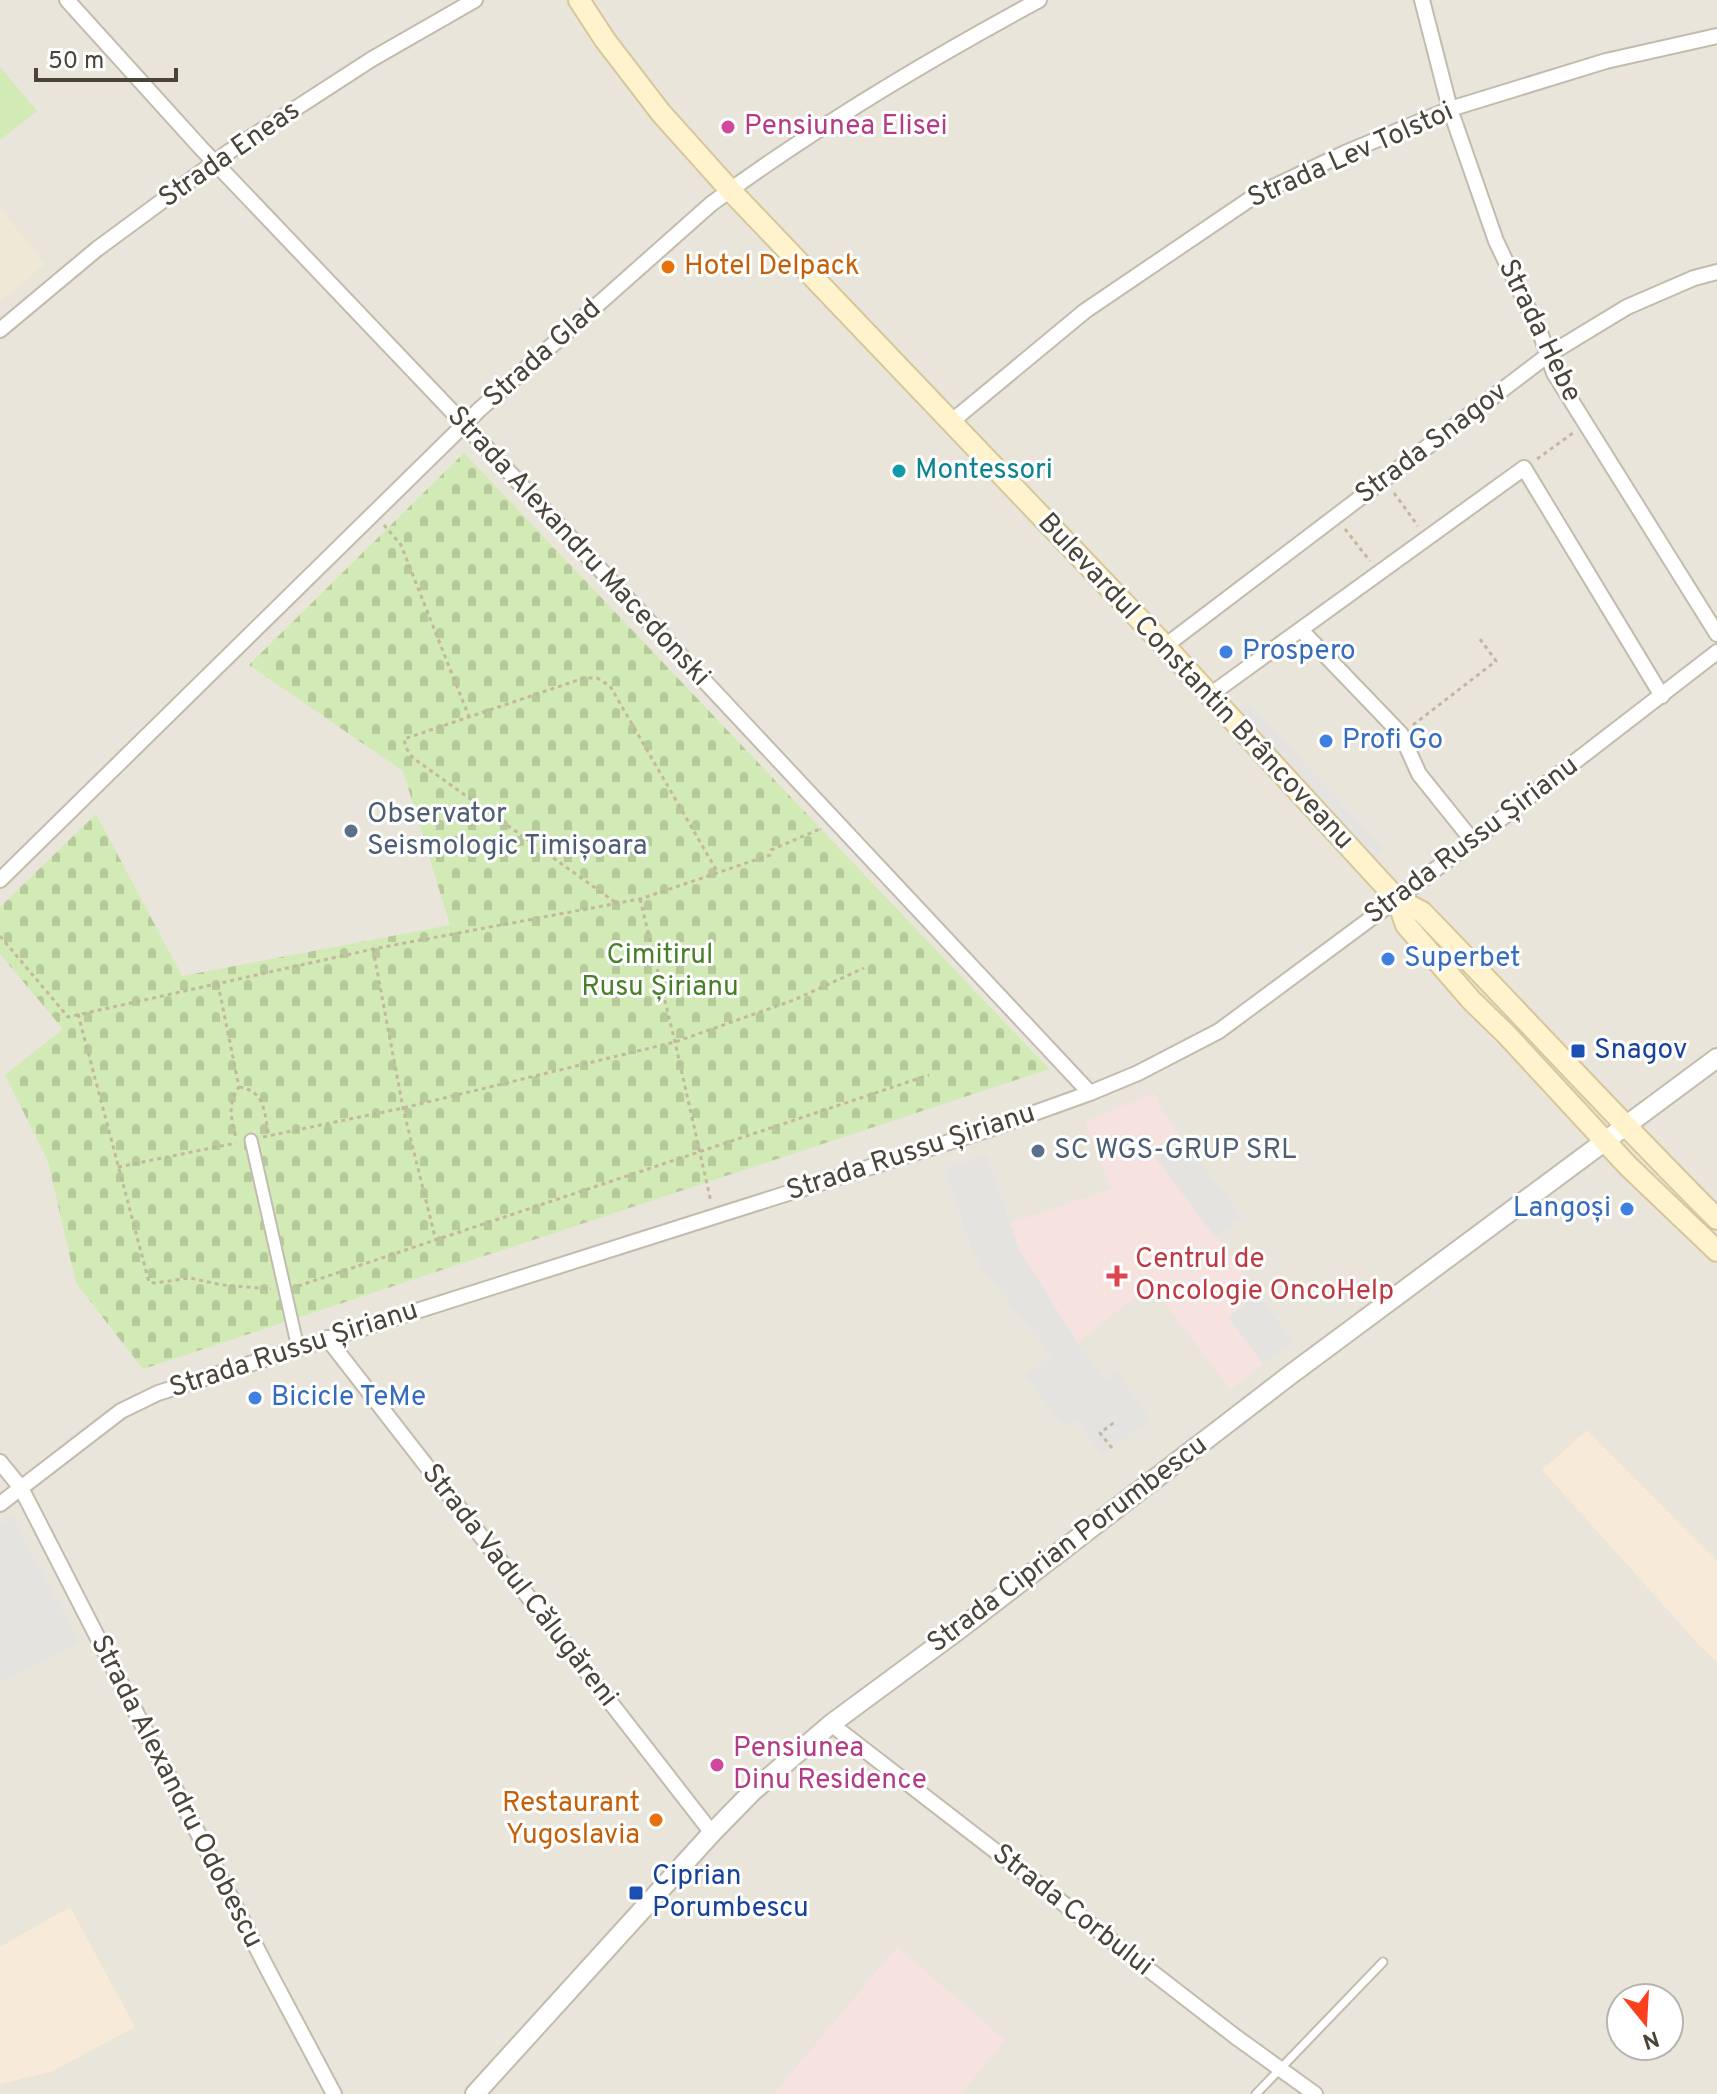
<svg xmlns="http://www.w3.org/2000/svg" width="1717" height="2094" font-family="Overpass,sans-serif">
	<defs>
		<pattern id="cemetery-stones" width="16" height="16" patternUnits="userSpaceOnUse" patternTransform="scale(2)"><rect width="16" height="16" fill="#d2eab5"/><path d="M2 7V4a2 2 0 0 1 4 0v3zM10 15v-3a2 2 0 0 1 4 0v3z" fill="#b6ca9c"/></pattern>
	</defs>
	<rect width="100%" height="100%" fill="#f6f3ec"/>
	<path fill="#eae5da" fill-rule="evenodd" d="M0,0H1717V2094H0ZM1621,1998H1669V2046H1621Z"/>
	<g fill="#f7ead8">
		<polygon points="1587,1430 1717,1561 1717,1662 1700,1646 1542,1470"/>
		<polygon points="70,1907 135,2027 51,2072 0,2084 0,1947"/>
	</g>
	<polygon fill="#efe8d6" points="0,208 45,264 0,301"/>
	<g fill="#f6e3e0">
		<polygon points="1154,1093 1162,1111 1169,1121 1242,1216 1216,1237 1294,1341 1230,1389 1151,1285 1077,1342 1104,1380 1117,1371 1151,1419 1103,1456 1075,1419 1064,1427 1024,1376 1051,1355 981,1268 970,1245 944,1168 987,1155 1010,1223 1111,1189 1085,1122"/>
		<polygon points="897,1947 1005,2040 965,2089 960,2094 774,2094"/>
	</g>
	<polygon fill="#d2eab5" points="0,67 37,111 0,140"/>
	<polygon fill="url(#cemetery-stones)" points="464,453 1049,1069 143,1369 76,1283 48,1161 5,1075 63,1029 0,954 0,907 96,814 182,976 450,925 403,771 249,665"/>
	<g fill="#e5e3e0">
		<polygon points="1249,703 1384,849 1372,860 1237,715"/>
		<polygon points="1180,1136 1242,1216 1215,1237 1154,1156"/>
		<polygon points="987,1155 1019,1249 1077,1342 1104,1380 1117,1371 1151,1419 1103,1456 1075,1419 1064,1427 1024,1376 1051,1355 981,1268 970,1245 944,1168"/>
		<polygon points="1258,1294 1294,1341 1263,1364 1228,1317"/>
		<polygon points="12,1516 79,1643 0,1682 0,1525"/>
	</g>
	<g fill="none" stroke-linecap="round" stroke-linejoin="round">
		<g stroke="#c2bbae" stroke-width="11">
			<polyline id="service" points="1256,2094 1383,1962"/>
		</g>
		<g stroke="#c2bbae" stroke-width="15">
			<polyline id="pedestrian" points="251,1140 298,1348"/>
		</g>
		<g stroke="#c2bbae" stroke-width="18">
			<g id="minor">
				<polyline points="67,0 200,147 465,425 1090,1093"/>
				<polyline points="1422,0 1450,109 1496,241 1541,335 1554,373 1717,634"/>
				<polyline points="0,330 97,249 230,151 372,59 475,0"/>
				<polyline points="951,422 1085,311 1256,195 1345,153 1450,109 1606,61 1717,36"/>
				<polyline points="1301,630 1401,734 1419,774 1472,840"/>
				<polyline points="1165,646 1548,355 1627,307 1694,278 1717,272"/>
				<polyline points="1210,695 1524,468 1662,696"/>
				<path d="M0,880L479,410L711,204C814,128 926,61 1039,0"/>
				<polyline points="327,1338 712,1833"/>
				<polyline points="0,1462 21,1488 268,1970 334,2094"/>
				<polyline points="0,1504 121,1411 158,1393 987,1130 1090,1093 1138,1073 1219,1031 1397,899 1717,652"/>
				<polyline points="831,1724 1236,2037 1315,2094"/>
			</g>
		</g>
		<g stroke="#c2bbae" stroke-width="22">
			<polyline id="tertiary" points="475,2094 712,1833 752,1792 831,1724 961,1628 1290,1375 1717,1058"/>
		</g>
		<g stroke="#d6c79b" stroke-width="24">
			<g id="secondary">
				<path d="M579,0L605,40L661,113L730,190L1165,646L1397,899L1422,912C1521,1014 1617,1119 1717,1219"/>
				<polyline points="1397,899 1406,925 1472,1001 1507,1035 1628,1166 1717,1251"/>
			</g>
		</g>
		<g stroke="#c4b79f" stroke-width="3" stroke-dasharray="4 4" stroke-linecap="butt">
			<polyline points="1537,459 1573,433"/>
			<polyline points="1394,493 1418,526"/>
			<polyline points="384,525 401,545 469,717"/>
			<polyline points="1345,529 1370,561"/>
			<polyline points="1413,725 1496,661 1480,639"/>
			<polyline points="640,899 675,1042 711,1202"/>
			<polyline points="615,902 413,758 406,748 404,739 584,678 597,678 610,686 718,873"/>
			<polyline points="0,936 68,1017 373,949 640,899 770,855 771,850 820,829"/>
			<polyline points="373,949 403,1108 436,1241"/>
			<path d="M218,984L239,1087C226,1107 232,1118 236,1139"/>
			<polyline points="78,1014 149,1282 155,1283 190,1278 222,1285 271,1289"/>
			<path d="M239,1087C266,1091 264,1113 269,1136"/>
			<polyline points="263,1137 403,1108 675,1042 794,1000 864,968"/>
			<polyline points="118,1167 236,1143"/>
			<polyline points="298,1286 929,1075"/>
			<polyline points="1112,1448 1100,1433 1116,1421"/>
		</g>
		<use href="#service" stroke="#fff" stroke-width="7"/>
		<use href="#pedestrian" stroke="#fff" stroke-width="11"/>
		<use href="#minor" stroke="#fff" stroke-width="14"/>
		<use href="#tertiary" stroke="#fff" stroke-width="18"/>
		<use href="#secondary" stroke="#fff3cd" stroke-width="20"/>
	</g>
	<g fill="#d1479c" stroke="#fff" stroke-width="3">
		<circle cx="728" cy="127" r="8"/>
		<circle cx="717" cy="1765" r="8"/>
	</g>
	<g fill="#e8710a" stroke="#fff" stroke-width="3">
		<circle cx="668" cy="267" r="8"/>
		<circle cx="656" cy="1820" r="8"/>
	</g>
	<circle fill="#0f9aa8" stroke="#fff" stroke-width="3" cx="899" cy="471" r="8"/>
	<g fill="#3f7fe0" stroke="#fff" stroke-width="3">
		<circle cx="1226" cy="652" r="8"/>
		<circle cx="1326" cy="741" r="8"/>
		<circle cx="1388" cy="959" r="8"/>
		<circle cx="1627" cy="1209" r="8"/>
		<circle cx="255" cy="1398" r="8"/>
	</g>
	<g fill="#5c6f8a" stroke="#fff" stroke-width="3">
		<circle cx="351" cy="831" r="8"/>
		<circle cx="1038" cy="1151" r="8"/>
	</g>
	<g fill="#1a4fb4" stroke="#fff" stroke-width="3">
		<rect x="1570" y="1043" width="16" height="16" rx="4"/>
		<rect x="628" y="1885" width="16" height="16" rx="4"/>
	</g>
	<path fill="#e0444e" stroke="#fff" stroke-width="3" d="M1113 1264h8v8h8v8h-8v8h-8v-8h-8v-8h8z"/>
	<g text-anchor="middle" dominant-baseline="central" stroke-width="6" stroke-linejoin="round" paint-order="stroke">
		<g font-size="28" fill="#b23c85" stroke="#fff" text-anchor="start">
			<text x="744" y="127">Pensiunea Elisei</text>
			<text x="733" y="1749">Pensiunea<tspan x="733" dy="32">Dinu Residence</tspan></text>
		</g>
		<g font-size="28" fill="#4b4439" stroke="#fff">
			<text transform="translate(230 155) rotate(-35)">Strada Eneas</text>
			<text transform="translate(1351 156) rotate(-24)">Strada Lev Tolstoi</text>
			<text transform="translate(1539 331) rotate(64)">Strada Hebe</text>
			<text transform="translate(543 354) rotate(-42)">Strada Glad</text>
			<text transform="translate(1432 444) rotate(-37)">Strada Snagov</text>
			<text transform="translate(578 547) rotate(47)">Strada Alexandru Macedonski</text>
			<text transform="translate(1195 682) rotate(47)">Bulevardul Constantin Brâncoveanu</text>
			<text transform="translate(1472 841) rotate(-37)">Strada Russu Șirianu</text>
			<text transform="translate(911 1153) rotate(-18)">Strada Russu Șirianu</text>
			<text transform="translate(294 1350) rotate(-18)">Strada Russu Șirianu</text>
			<text transform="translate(1068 1545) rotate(-37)">Strada Ciprian Porumbescu</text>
			<text transform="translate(519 1586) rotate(52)">Strada Vadul Călugăreni</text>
			<text transform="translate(176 1792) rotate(63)">Strada Alexandru Odobescu</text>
			<text transform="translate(1072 1911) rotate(38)">Strada Corbului</text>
		</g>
		<g font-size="28" fill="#c56008" stroke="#fff" text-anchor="start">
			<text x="684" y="267">Hotel Delpack</text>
			<text x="640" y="1804" text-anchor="end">Restaurant<tspan x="640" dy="32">Yugoslavia</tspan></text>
		</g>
		<g font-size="28" fill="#0d838f" stroke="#fff" text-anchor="start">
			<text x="915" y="471">Montessori</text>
		</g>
		<g font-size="28" fill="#366cbe" stroke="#fff" text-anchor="start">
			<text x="1242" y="652">Prospero</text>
			<text x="1342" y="741">Profi Go</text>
			<text x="1404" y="959">Superbet</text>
			<text x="1611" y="1209" text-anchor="end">Langoși</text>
			<text x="271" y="1398">Bicicle TeMe</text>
		</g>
		<g font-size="28" fill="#4e5e75" stroke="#fff" text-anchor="start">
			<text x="367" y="815">Observator<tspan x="367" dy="32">Seismologic Timișoara</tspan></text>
			<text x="1054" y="1151">SC WGS-GRUP SRL</text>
		</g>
		<g font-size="28" fill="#4a7f2a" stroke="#fff">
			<text x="660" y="956">Cimitirul<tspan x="660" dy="32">Rusu Șirianu</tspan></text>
		</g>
		<g font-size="28" fill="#164399" stroke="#fff" text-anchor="start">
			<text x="1594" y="1051">Snagov</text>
			<text x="652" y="1877">Ciprian<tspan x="652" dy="32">Porumbescu</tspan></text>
		</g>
		<g font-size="28" fill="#be3a42" stroke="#fff" text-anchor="start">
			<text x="1135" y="1260">Centrul de<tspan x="1135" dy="32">Oncologie OncoHelp</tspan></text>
		</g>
	</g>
	<g transform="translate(1645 2022) rotate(162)"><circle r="38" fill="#ffffff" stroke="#b7b4b0" stroke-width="2"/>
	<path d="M0-6L14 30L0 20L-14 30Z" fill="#fc3f1d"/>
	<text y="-12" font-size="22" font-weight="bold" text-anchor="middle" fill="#4b4439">N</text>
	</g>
	<path d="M36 68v12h140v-12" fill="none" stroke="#4b4439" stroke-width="4"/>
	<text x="48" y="68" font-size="24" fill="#4b4439" stroke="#ffffff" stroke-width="6" paint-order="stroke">50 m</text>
</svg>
